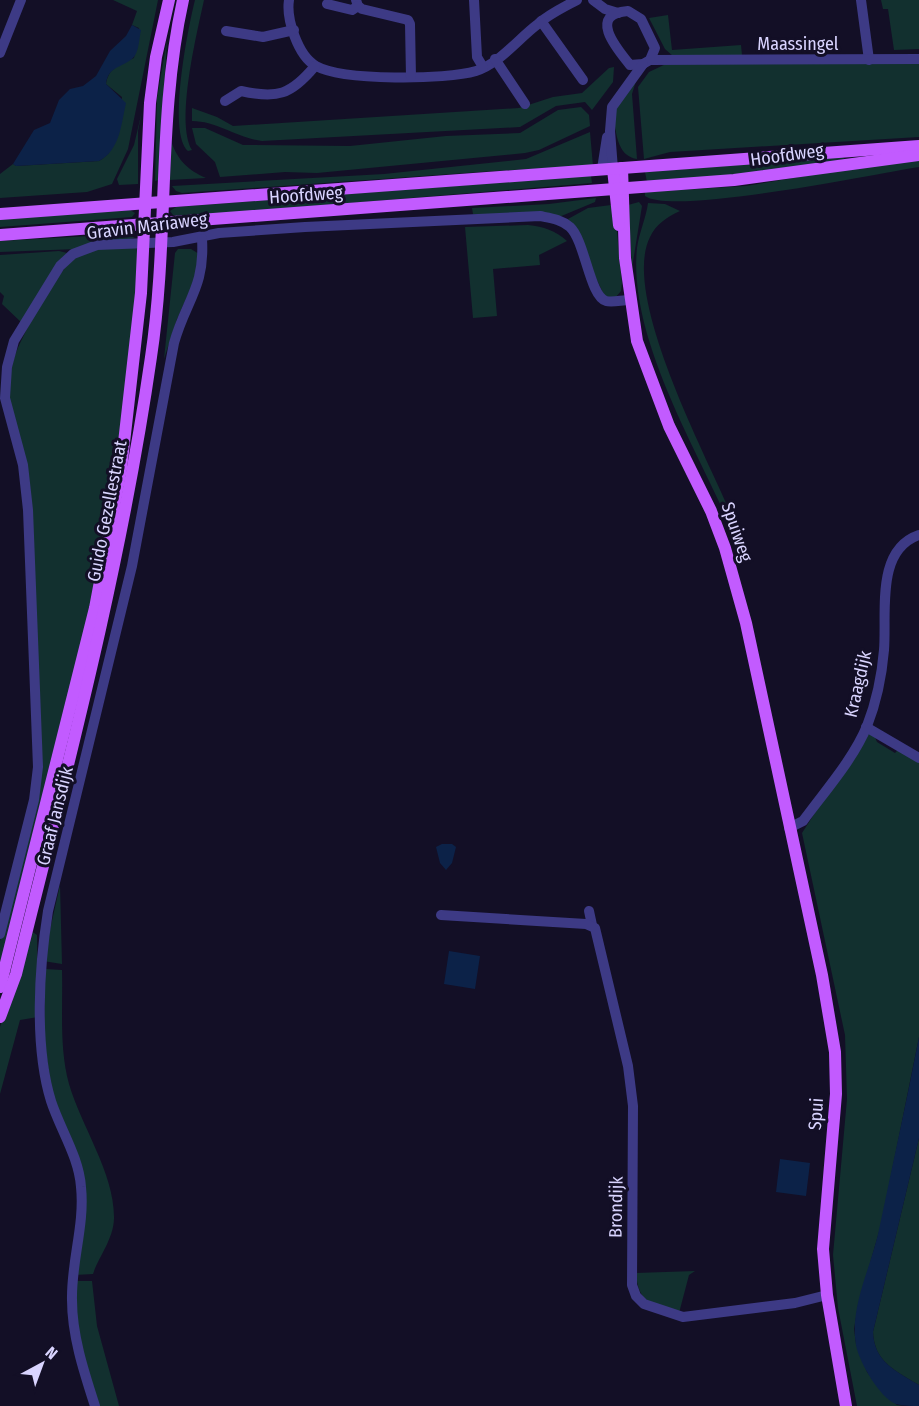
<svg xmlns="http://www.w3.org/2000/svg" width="919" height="1406" font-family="'Fira Sans Condensed',sans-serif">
	<rect width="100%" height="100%" fill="#130f26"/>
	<g fill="#12302f">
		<path d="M113,0H158L128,149L112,184L87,192L0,198V174L13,164L16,166L99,161C121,149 119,121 122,97L106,84C108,68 121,64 134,58L139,28L132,25L137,11Z"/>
		<path d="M195,0H204C197,33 175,122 192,150L188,151C167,132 188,28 195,0Z"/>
		<polygon points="881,0 919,0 919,49 894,50 888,9 883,9"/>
		<polygon points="668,15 672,50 741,45 742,55 673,56 665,49 649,18"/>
		<polygon points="167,40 159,180 155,181 157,98"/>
		<polygon points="668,63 919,63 919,137 670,152 644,159 638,87 649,72"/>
		<path d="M614,67L613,82L592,110L585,102L556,106L520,127L262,141C237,138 217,121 192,121V108L217,117L233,126L519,108L553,97L582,93L609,68Z"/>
		<path d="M636,81L632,94L637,159C616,156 616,130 613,113Z"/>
		<polygon points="581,107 589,115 590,126 539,150 525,153 317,173 285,172 220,177 215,162 196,144 192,128 205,128 243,145 350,146 446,136 520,133 558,110"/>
		<polygon points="142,111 138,131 138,184 119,185 117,179 134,145"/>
		<polygon points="590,132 593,166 494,171 182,193 176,191 172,186 384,174 526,159"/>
		<path d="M171,141C178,161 188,170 206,178L169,180Z"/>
		<polygon points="842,157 845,159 762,173 647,182 645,172"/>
		<path d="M919,157V167C875,174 672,216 645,196V192L746,186Z"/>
		<polygon points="586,176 591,176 592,183 182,217 173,215 170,211 176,207"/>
		<polygon points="596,198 595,202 559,217 473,214 472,208 549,204"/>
		<polygon points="639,202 642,206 632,268 628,205"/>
		<path d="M648,203L665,204L680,211C667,217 656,224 650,237C620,297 709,460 734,521L729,523C694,444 628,335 637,248C639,233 646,218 648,203Z"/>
		<polygon points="611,205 616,222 622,283 621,291 615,298 605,297 568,219 588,208"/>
		<polygon points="130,210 135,213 132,217 0,227 0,219"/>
		<path d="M528,225C544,227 555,230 567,241L539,255L540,265L493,269L497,316L473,318L465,227Z"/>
		<polygon points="127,234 135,238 77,249 0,252 0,241"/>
		<path d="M135,247L138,249V300L109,519L81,651L0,975V941L34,811L32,554L9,396C9,383 10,372 14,359C20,338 58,269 76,257C92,247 116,248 135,247Z"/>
		<polygon points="178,249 191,249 199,254 198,272 177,319 164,359 175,253"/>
		<polygon points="59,251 67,253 22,323 2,304 4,296 0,292 0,255"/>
		<polygon points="868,731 874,735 877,742 895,753 899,749 919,761 919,1037 881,1225 858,1305 854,1329 856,1344 867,1372 883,1393 897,1405 904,1406 857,1406 838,1308 833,1255 847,1099 845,1035 802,833"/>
		<polygon points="60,885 62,964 43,961"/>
		<polygon points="31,931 37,935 38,1017 20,1020 0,1094 0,1027"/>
		<path d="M45,969L62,970C63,1008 59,1048 69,1084C81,1126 115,1174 114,1219C113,1240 99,1256 93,1274L75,1275L84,1209L51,1087L44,1039Z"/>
		<path d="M919,1138V1385C896,1371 874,1362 873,1332Z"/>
		<path d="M695,1271L689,1275L679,1313C653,1304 638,1304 636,1273Z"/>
		<polygon points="74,1281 92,1281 97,1326 119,1406 97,1406 77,1336"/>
	</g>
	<g fill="#0c2248">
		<path d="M132,25L141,30C139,39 139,52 133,58C122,68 108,66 106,84L126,103C121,125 120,150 99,161L16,166L13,164L34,130L50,123L59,100L70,89L83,86L96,76L110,51L126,36Z"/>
		<polygon points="442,844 452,844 456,847 452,863 446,870 440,863 436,847"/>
		<polygon points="449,951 480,956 475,989 444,984"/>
		<path d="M919,1037V1138L873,1332C874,1362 896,1371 919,1385V1406C912,1406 903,1406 896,1404C880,1398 859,1362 856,1345C849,1305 873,1264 880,1225C893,1162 907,1100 919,1037Z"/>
		<polygon points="780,1159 810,1163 806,1196 776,1192"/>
	</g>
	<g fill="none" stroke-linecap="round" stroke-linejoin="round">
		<g stroke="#3d3a85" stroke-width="10">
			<path d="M289,0C286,19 298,56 316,66C343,81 446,80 476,71C499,64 519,38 538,24C549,14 564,7 577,0"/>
			<polyline points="356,0 358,6 362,9 408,20 410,24 411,77"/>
			<polyline points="474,0 477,57 483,67"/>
			<polyline points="593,0 605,9 618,13"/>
			<polyline points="861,0 869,60"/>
			<polyline points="327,4 352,10 358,6"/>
			<path d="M628,11L641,19L655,48L650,60L643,64L630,65C617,49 587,14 628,11Z"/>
			<polyline points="541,21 583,80"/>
			<polyline points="226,31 263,37 294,30"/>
			<polyline points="0,53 21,0"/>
			<polyline points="495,59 525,104"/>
			<polyline points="650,60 919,59"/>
			<path d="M225,101L241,91C277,99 291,95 315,66"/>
			<polyline points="602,169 607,137"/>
			<polyline points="613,169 610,131 612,107 643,64"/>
			<polyline points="866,727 919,758"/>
			<path d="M789,828L803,821C824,792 853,760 867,726C876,703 882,674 884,650C887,613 875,550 919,535"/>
			<polyline points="589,911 592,925"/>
			<polyline points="441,915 586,924 595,928 628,1066 633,1106 632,1285 636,1296 644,1304 683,1317 795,1303 827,1295"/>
			<path d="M0,934L34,800L38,767L28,510L23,465L5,398L7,367L14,341L60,266L73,254L97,245L173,242L219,233L305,227L540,216C550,218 561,219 570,227C585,241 590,297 606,301C612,303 622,300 629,300"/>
			<path d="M95,1406C84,1372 72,1336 72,1300C71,1262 85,1225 81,1187C79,1157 60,1129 51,1101C34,1046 39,967 48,911L132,566L174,343C186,300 205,288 202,239"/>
		</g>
		<g stroke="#c25bff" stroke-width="12">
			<polyline points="622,168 625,258 637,341 669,426 711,511 725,548 746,623 822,975 835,1052 836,1094 823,1249 827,1295 846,1406"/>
			<polyline points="613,169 619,225"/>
			<polyline points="0,214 919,146"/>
			<polyline points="0,235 734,180 919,155"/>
			<polyline points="0,987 95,608 121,469 141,293 150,103 156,57 169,0"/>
			<path d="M0,1017L16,974C67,769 121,566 151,357C169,238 157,117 183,0"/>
		</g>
	</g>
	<g text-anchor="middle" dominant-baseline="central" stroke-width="6" stroke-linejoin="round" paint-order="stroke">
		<g font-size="18" fill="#d9d4ff" stroke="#130f26">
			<text x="798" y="44">Maassingel</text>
			<text transform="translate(787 155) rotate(-8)">Hoofdweg</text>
			<text transform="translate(306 195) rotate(-4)">Hoofdweg</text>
			<text transform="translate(147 226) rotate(-7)">Gravin Mariaweg</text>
			<text transform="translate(107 511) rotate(-79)">Guido Gezellestraat</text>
			<text transform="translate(737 532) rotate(71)">Spuiweg</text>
			<text transform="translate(858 684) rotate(-77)">Kraagdijk</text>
			<text transform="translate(55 816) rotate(-76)">Graaf Jansdijk</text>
			<text transform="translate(816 1114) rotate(-86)">Spui</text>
			<text transform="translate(616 1207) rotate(-89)">Brondijk</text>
		</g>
	</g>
	<g transform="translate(42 1364) rotate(41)" stroke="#130f26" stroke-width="4.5" paint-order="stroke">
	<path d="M0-4.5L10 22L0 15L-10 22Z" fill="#d9d4ff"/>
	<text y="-9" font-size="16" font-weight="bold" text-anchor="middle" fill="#d9d4ff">N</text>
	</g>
</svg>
